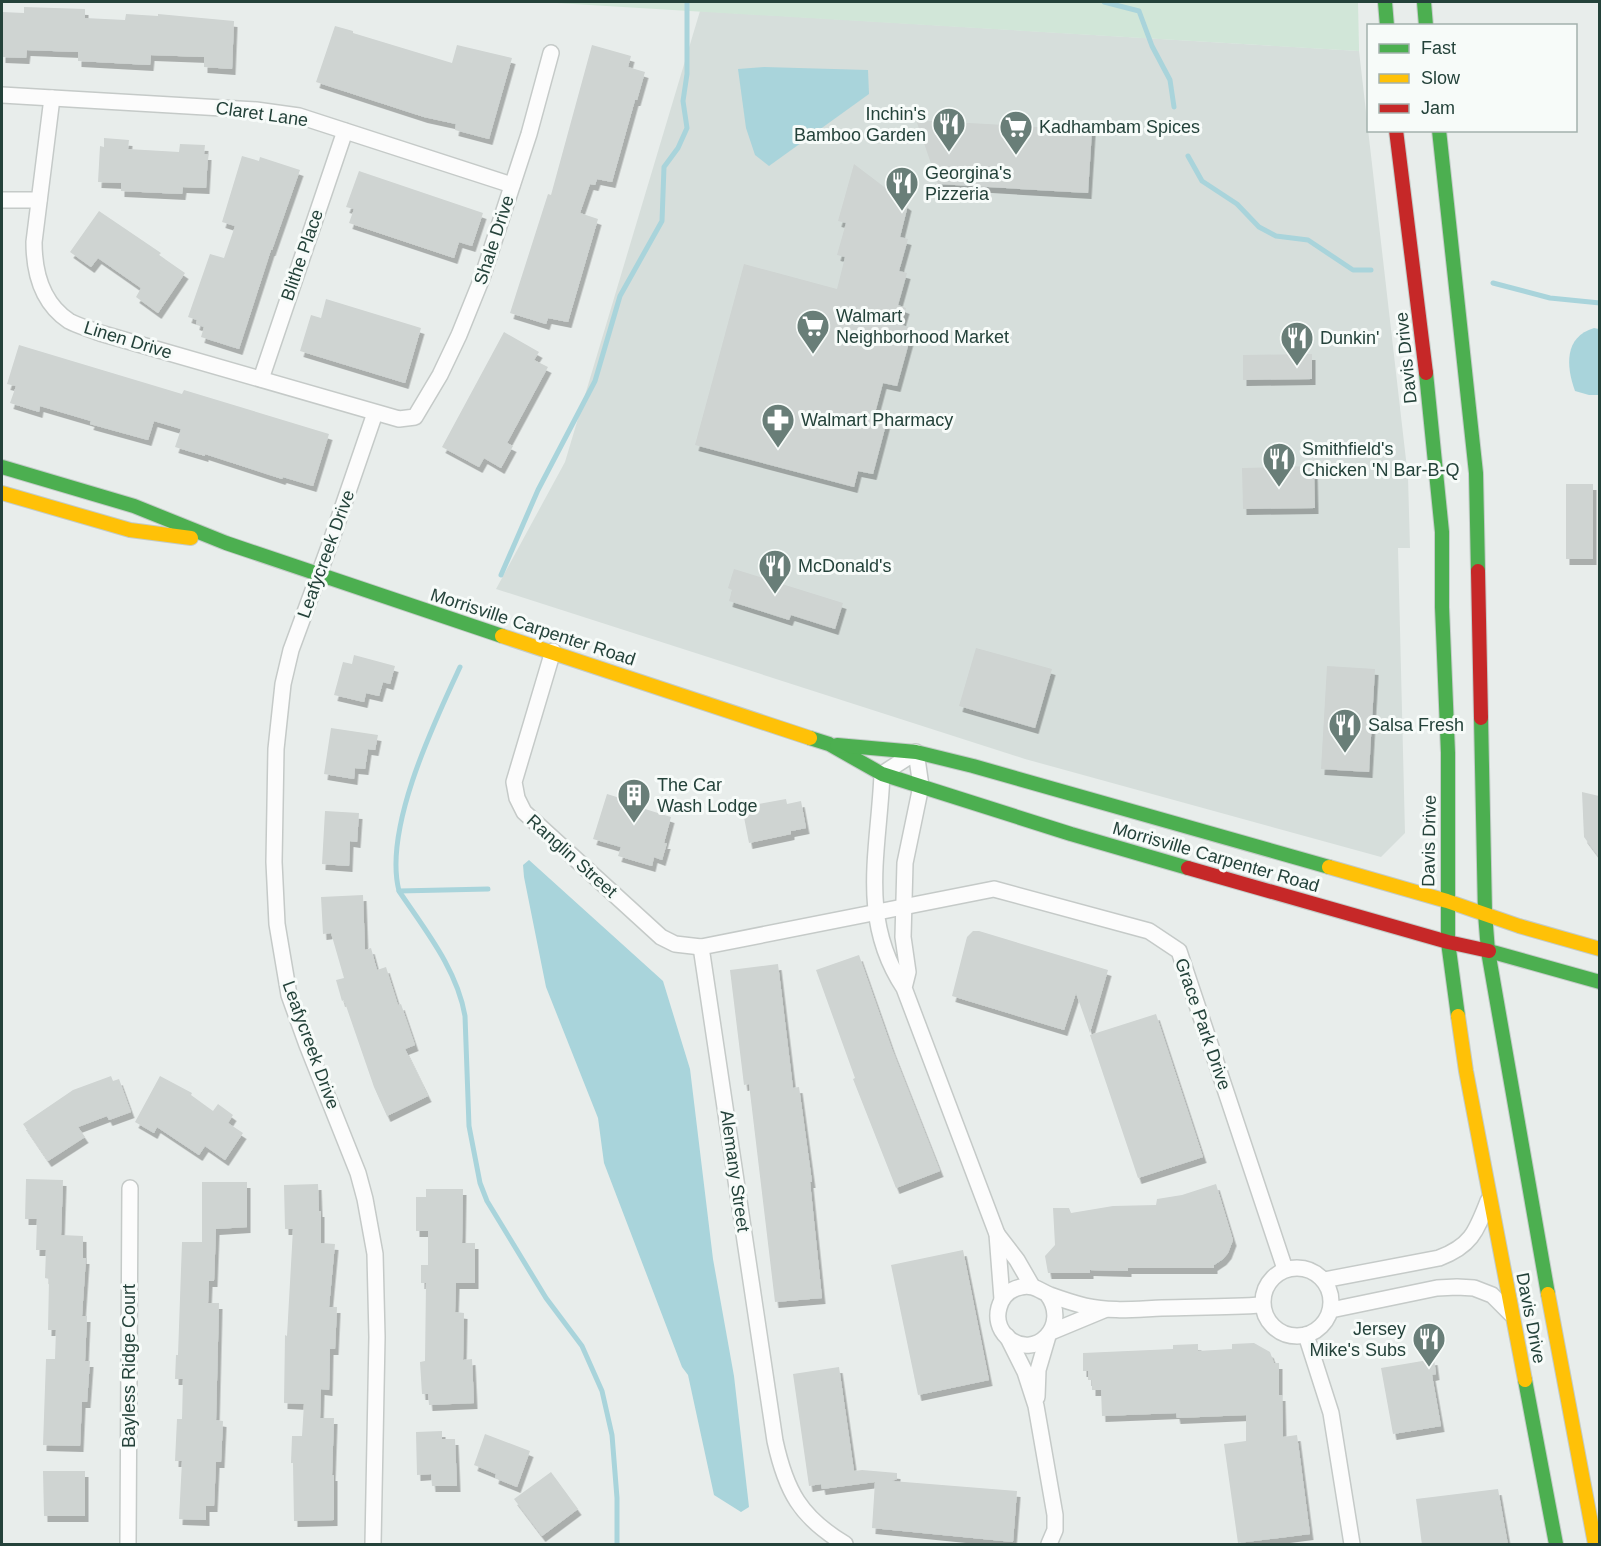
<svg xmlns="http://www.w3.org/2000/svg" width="1601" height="1546" font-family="Arial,sans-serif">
	<defs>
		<filter id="shadow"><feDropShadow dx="3.5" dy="6" stdDeviation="0" flood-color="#0004"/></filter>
	</defs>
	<rect width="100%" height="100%" fill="#e8edeb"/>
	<polygon fill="#d6dedb" points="700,11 1359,51 1408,477 1410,548 1398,548 1405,833 1381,857 1025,759 496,589 565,462"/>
	<polygon fill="#d1e6d8" points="540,2 1358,2 1359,48 1359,51"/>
	<g fill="#a9d4db">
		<polygon points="764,67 868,70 869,94 769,166 755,155 746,128 738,69"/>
		<path d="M1594,328L1599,329V395H1589L1575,391C1566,366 1564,337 1594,328Z"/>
		<polygon points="529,860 663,981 690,1069 713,1259 734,1376 749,1507 741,1512 714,1495 688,1375 682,1367 604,1163 598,1118 546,987 524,877 523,865"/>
	</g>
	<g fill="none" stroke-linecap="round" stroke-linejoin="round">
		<g stroke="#a9d4db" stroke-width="5">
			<polyline points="1104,2 1139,11 1152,46 1170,80 1174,107"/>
			<polyline points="1188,156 1202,181 1237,204 1259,227 1276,236 1308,240 1353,270 1371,270"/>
			<polyline points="1493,283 1550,298 1600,303"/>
			<polyline points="501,575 538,490 595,381 620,296 662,221 664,167 678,148 687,128 683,101 687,74 687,2"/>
			<path d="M460,667C434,723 383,829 399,891C425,930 457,969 465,1016L469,1126L480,1183L487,1201L546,1298L582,1346L602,1391L612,1435L617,1498V1544"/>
			<polyline points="399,891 488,889"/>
		</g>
	</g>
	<g fill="#cfd4d2" filter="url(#shadow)">
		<polygon points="24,7 85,9 85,18 125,20 126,14 158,16 158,14 234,21 232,69 204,67 204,57 151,55 150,65 78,61 78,52 27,50 26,58 2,57 2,12 24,13"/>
		<polygon points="335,26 353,31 353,33 452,63 457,45 512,58 489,139 455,130 456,124 424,117 316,82"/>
		<polygon points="592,45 631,56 628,67 645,72 637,100 635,100 612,182 597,179 595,185 590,184 580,213 598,219 568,322 548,318 546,324 510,313 548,194 551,195"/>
		<polygon points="916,120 1092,130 1088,193 938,184"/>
		<polygon points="104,138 129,140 128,149 179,152 180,144 205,145 204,154 208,154 206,188 183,187 182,194 121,191 121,183 98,182 100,146 104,147"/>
		<polygon points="242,156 259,161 260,157 300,170 272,250 271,250 239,349 201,337 204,327 196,324 197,320 188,317 210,254 224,258 235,226 222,222"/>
		<polygon points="854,164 908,205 900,237 908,239 899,271 907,273 898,305 906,308 901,325 913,328 897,386 883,383 875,413 888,417 873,474 858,471 854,487 695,445 744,264 837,289 845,257 837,255 846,223 838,221"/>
		<polygon points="359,171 483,213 472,246 459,242 454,258 349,223 354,209 346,207"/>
		<polygon points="99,211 161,253 159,255 185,273 158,313 136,297 141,288 98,258 91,267 70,252"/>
		<polygon points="326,299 421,328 405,383 300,351 311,315 321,318"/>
		<polygon points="504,332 539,352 534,360 548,367 507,443 513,446 501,468 484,458 479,467 442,447"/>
		<polygon points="19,345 182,394 184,390 329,434 313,486 283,477 282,479 205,454 205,456 175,447 181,429 154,421 148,440 90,424 91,421 40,406 39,412 10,403 16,386 7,384"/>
		<polygon points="1312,354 1312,379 1243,380 1243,355"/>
		<polygon points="1314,466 1315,508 1243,509 1242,468"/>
		<rect x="1566" y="484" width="27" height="75"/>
		<polygon points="734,569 843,603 835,629 791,615 789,620 729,601 732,590 728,588"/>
		<polygon points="976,648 1052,669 1035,728 959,706"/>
		<polygon points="354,655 395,666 390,684 383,682 379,696 366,693 364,702 334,695 343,662 352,664"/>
		<polygon points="1327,666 1375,669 1369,772 1321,769"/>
		<polygon points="331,728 378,735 375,750 368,749 365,769 355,768 354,779 324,774"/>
		<polygon points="1582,792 1599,796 1599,857 1584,837"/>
		<polygon points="607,794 633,802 632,805 671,817 664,843 667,843 662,860 654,857 652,866 618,856 621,847 593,839"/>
		<polygon points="786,799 787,804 801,801 806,828 791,831 791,834 749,843 742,807"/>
		<polygon points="325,811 359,813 357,842 350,841 349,866 322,864"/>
		<polygon points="363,895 365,950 371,948 377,970 386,967 398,1005 401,1004 415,1045 405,1049 428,1096 387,1116 374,1087 344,1000 342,1001 336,980 344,978 331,933 323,934 321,897"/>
		<polygon points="973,931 979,931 1108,970 1090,1033 1076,993 1064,1030 952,996 967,937"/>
		<polygon points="859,955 892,1049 940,1171 896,1188 853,1079 855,1078 816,970"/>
		<polygon points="778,964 793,1088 799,1087 812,1182 810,1182 822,1298 775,1302 749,1084 744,1085 730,970"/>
		<polygon points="1156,1014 1203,1157 1138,1178 1090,1035"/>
		<polygon points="111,1076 113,1081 119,1079 131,1112 109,1120 107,1116 78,1127 85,1137 48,1161 23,1124 73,1090"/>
		<polygon points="160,1076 192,1093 191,1095 213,1111 218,1104 233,1115 228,1123 243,1133 225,1160 205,1146 199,1155 157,1127 154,1133 135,1122"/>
		<polygon points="26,1179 63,1180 61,1235 83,1236 83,1258 86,1258 82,1316 87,1316 85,1361 90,1361 87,1402 82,1402 80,1446 43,1445 46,1359 55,1359 56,1330 48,1330 49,1279 45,1278 46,1250 36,1250 37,1219 25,1219"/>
		<polygon points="202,1182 247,1182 247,1227 216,1229 214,1281 209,1281 208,1303 219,1303 216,1420 223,1421 221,1462 216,1462 214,1506 206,1506 206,1520 179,1519 182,1461 175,1461 177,1419 182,1419 183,1379 175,1379 176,1355 178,1355 182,1242 202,1242"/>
		<polygon points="318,1184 319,1211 321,1211 321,1243 335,1244 329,1307 337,1307 335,1349 330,1349 329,1390 321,1389 320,1418 334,1418 332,1475 334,1475 334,1520 294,1521 293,1463 291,1463 292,1436 302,1436 304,1404 284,1403 285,1335 287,1336 293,1229 285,1229 284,1185"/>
		<polygon points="1216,1184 1233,1240 1228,1253 1223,1259 1214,1265 1214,1268 1128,1268 1128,1271 1090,1270 1090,1273 1048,1273 1045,1256 1055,1245 1053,1208 1069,1208 1071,1213 1113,1206 1156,1205 1157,1199 1182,1195"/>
		<polygon points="426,1189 463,1189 462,1243 475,1243 475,1283 456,1283 455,1312 464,1313 463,1360 472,1359 474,1403 429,1405 428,1394 422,1394 420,1362 425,1361 426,1283 421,1283 421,1265 428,1265 428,1231 416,1231 416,1197 426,1197"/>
		<polygon points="963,1250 989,1380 918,1395 891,1265"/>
		<polygon points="1254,1343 1270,1352 1274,1363 1279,1363 1279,1395 1282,1395 1283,1437 1297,1435 1310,1534 1238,1543 1224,1444 1246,1441 1246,1415 1177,1418 1176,1413 1102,1416 1101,1390 1092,1390 1092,1380 1088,1380 1088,1371 1083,1371 1083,1353 1173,1349 1173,1345 1198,1344 1198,1351 1232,1349 1232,1344"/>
		<polygon points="1434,1359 1436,1374 1432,1375 1441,1426 1393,1434 1381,1368"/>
		<polygon points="839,1367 854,1471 862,1470 897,1473 897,1479 892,1481 1017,1491 1013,1542 872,1528 875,1482 822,1489 821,1484 809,1486 793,1374"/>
		<polygon points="442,1431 442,1439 455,1439 457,1486 432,1486 431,1474 417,1475 416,1432"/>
		<polygon points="485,1434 530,1451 517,1487 495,1478 496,1474 474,1465"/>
		<polygon points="43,1471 85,1471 85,1516 44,1516"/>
		<polygon points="551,1472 578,1509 542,1536 514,1499"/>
		<polygon points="1498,1489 1508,1545 1422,1545 1416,1499"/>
	</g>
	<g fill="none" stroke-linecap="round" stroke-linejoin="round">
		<g stroke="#c5cac8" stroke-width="18">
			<g id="street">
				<polyline points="2,95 256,110 299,116 512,185"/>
				<path d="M52,98L34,242C34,272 42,303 69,321C78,326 90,329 100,333L399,419L415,417L440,375L459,335L482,278L529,134L551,53"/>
				<polyline points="2,200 39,200"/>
				<polyline points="261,379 345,131"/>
				<polyline points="553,651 514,782 517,798 524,812 661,937 675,944 701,947"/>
				<path d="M904,988L908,972L903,937L905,863L921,786L916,752L882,774C879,850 858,919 904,988L997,1234L1002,1299"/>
				<polyline points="997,1234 1017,1260 1032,1286"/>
				<circle cx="1297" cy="1302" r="34"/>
				<path d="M1324,1280L1439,1258C1471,1246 1476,1232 1488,1201"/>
				<path d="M1047,1294C1071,1325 1035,1362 1007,1337C990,1321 998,1291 1021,1287C1033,1284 1040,1291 1050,1295C1061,1299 1073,1303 1085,1306C1111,1312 1136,1309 1162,1308C1195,1307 1229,1307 1262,1305"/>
				<polyline points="1331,1310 1437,1288 1457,1287 1474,1288 1492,1295 1511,1314"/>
				<polyline points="1051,1332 1104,1310"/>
				<polyline points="1306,1335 1331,1413 1352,1544"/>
				<polyline points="1007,1336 1025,1372 1036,1406 1055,1515 1055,1530 1049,1544"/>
				<polyline points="1037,1397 1038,1370 1048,1336"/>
				<polyline points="128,1544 130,1188"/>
				<polyline points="373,1544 377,1337 375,1254 365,1199 358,1173 307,1045 289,995 277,924 274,862 276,749 283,684 291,650 330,544 375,413"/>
				<path d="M845,1544C800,1517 786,1491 775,1441L701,947L994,889L1149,931L1179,951L1285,1269"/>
			</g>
		</g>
		<g stroke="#c3cbc8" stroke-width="16">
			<g id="fast">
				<polyline points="1385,2 1387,26"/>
				<polyline points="1424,2 1426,26"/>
				<polyline points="1439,130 1476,473 1478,571"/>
				<polyline points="1426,373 1442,532 1442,607 1448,753 1448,942 1458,1016"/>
				<polyline points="2,467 134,506 226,543 502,636"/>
				<polyline points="1481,718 1485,913 1488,951 1548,1294"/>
				<polyline points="810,738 829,744 882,774 1071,834 1188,868"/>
				<polyline points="837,745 916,752 973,766 1329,867"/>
				<polyline points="1489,951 1600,982"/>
				<polyline points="1525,1380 1556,1544"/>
			</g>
		</g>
		<g stroke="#c3cbc8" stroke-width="16">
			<g id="slow">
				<polyline points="2,493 130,530 191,538"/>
				<polyline points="502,636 810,738"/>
				<polyline points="1329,867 1447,901 1519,926 1600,949"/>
				<polyline points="1458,1016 1466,1071 1525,1380"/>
				<polyline points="1548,1294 1595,1544"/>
			</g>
		</g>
		<g stroke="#c3cbc8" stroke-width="16">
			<g id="jam">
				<polyline points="1396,130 1426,373"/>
				<polyline points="1478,571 1481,718"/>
				<polyline points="1188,868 1448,942 1489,951"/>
			</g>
		</g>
		<use href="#street" stroke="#fcfcfc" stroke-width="15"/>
		<use href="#fast" stroke="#4caf50" stroke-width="14"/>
		<use href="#slow" stroke="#ffc107" stroke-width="14"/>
		<use href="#jam" stroke="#c62828" stroke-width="14"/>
	</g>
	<defs>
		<g id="restaurant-pin" transform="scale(1.725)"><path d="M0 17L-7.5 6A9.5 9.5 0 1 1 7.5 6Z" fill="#697e78" stroke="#f7fbf9"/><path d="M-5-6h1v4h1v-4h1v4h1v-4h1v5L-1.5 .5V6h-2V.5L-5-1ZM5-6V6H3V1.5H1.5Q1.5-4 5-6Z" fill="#fff"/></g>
		<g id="supermarket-pin" transform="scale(1.725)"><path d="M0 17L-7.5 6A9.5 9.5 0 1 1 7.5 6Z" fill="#697e78" stroke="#f7fbf9"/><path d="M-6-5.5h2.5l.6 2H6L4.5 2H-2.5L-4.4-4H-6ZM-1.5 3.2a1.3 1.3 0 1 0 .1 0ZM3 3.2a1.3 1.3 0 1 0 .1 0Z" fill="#fff"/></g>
		<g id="pharmacy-pin" transform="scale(1.725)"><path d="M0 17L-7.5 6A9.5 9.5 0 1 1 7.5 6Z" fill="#697e78" stroke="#f7fbf9"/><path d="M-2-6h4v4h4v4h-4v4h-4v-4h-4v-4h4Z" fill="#fff"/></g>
		<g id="building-pin" transform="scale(1.725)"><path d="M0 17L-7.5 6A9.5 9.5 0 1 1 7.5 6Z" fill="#697e78" stroke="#f7fbf9"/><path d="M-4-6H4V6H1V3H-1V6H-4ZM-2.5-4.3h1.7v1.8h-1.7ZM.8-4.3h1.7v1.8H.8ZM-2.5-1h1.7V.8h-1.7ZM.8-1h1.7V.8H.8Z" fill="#fff"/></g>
	</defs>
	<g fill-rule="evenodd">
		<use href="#restaurant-pin" x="949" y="124"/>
		<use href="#supermarket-pin" x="1016" y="127"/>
		<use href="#restaurant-pin" x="902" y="183"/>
		<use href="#supermarket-pin" x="813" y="326"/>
		<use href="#restaurant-pin" x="1297" y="338"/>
		<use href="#pharmacy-pin" x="778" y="420"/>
		<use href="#restaurant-pin" x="1279" y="459"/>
		<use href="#restaurant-pin" x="775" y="566"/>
		<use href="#restaurant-pin" x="1345" y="725"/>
		<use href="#building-pin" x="634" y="795"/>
		<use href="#restaurant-pin" x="1429" y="1339"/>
	</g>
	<g text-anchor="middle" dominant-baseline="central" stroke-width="6" stroke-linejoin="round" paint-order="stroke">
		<g font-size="18" fill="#24423a" stroke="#f7fbf9">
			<text transform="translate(262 114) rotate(8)">Claret Lane</text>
			<text transform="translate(494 240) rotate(-72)">Shale Drive</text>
			<text transform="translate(302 255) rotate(-71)">Blithe Place</text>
			<text transform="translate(128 340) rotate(17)">Linen Drive</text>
			<text transform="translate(1406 358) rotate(-96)">Davis Drive</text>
			<text transform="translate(326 554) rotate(-70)">Leafycreek Drive</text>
			<text transform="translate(533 627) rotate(18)">Morrisville Carpenter Road</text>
			<text transform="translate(1429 841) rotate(-89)">Davis Drive</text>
			<text transform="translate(572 856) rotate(42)">Ranglin Street</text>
			<text transform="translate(1216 857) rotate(16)">Morrisville Carpenter Road</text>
			<text transform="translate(1203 1024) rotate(71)">Grace Park Drive</text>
			<text transform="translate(311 1045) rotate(70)">Leafycreek Drive</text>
			<text transform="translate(735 1171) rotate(82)">Alemany Street</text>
			<text transform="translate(1531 1318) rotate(79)">Davis Drive</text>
			<text transform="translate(129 1366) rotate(-90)">Bayless Ridge Court</text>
		</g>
		<g font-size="18" fill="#24423a" stroke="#f7fbf9" text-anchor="start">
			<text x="926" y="114" text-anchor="end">Inchin's<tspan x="926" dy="21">Bamboo Garden</tspan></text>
			<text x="1039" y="127">Kadhambam Spices</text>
			<text x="925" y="173">Georgina's<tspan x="925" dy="21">Pizzeria</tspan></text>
			<text x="836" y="316">Walmart<tspan x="836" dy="21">Neighborhood Market</tspan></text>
			<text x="1320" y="338">Dunkin'</text>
			<text x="801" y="420">Walmart Pharmacy</text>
			<text x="1302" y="449">Smithfield's<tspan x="1302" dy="21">Chicken 'N Bar-B-Q</tspan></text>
			<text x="798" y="566">McDonald's</text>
			<text x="1368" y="725">Salsa Fresh</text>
			<text x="657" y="785">The Car<tspan x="657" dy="21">Wash Lodge</tspan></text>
			<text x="1406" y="1329" text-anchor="end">Jersey<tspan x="1406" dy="21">Mike's Subs</tspan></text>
		</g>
	</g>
	<rect width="1601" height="1546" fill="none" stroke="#24423a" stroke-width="6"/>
	<rect x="1367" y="24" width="210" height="108" fill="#f7fbf9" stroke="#a3b1ad" stroke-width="1.5"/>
	<rect x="1379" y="44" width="30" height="9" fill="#4caf50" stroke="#a3b1ad" stroke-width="1.5"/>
	<text x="1421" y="54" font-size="18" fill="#24423a">Fast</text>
	<rect x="1379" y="74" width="30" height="9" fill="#ffc107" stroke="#a3b1ad" stroke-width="1.5"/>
	<text x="1421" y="84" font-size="18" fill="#24423a">Slow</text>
	<rect x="1379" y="104" width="30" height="9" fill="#c62828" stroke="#a3b1ad" stroke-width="1.5"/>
	<text x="1421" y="114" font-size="18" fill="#24423a">Jam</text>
</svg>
